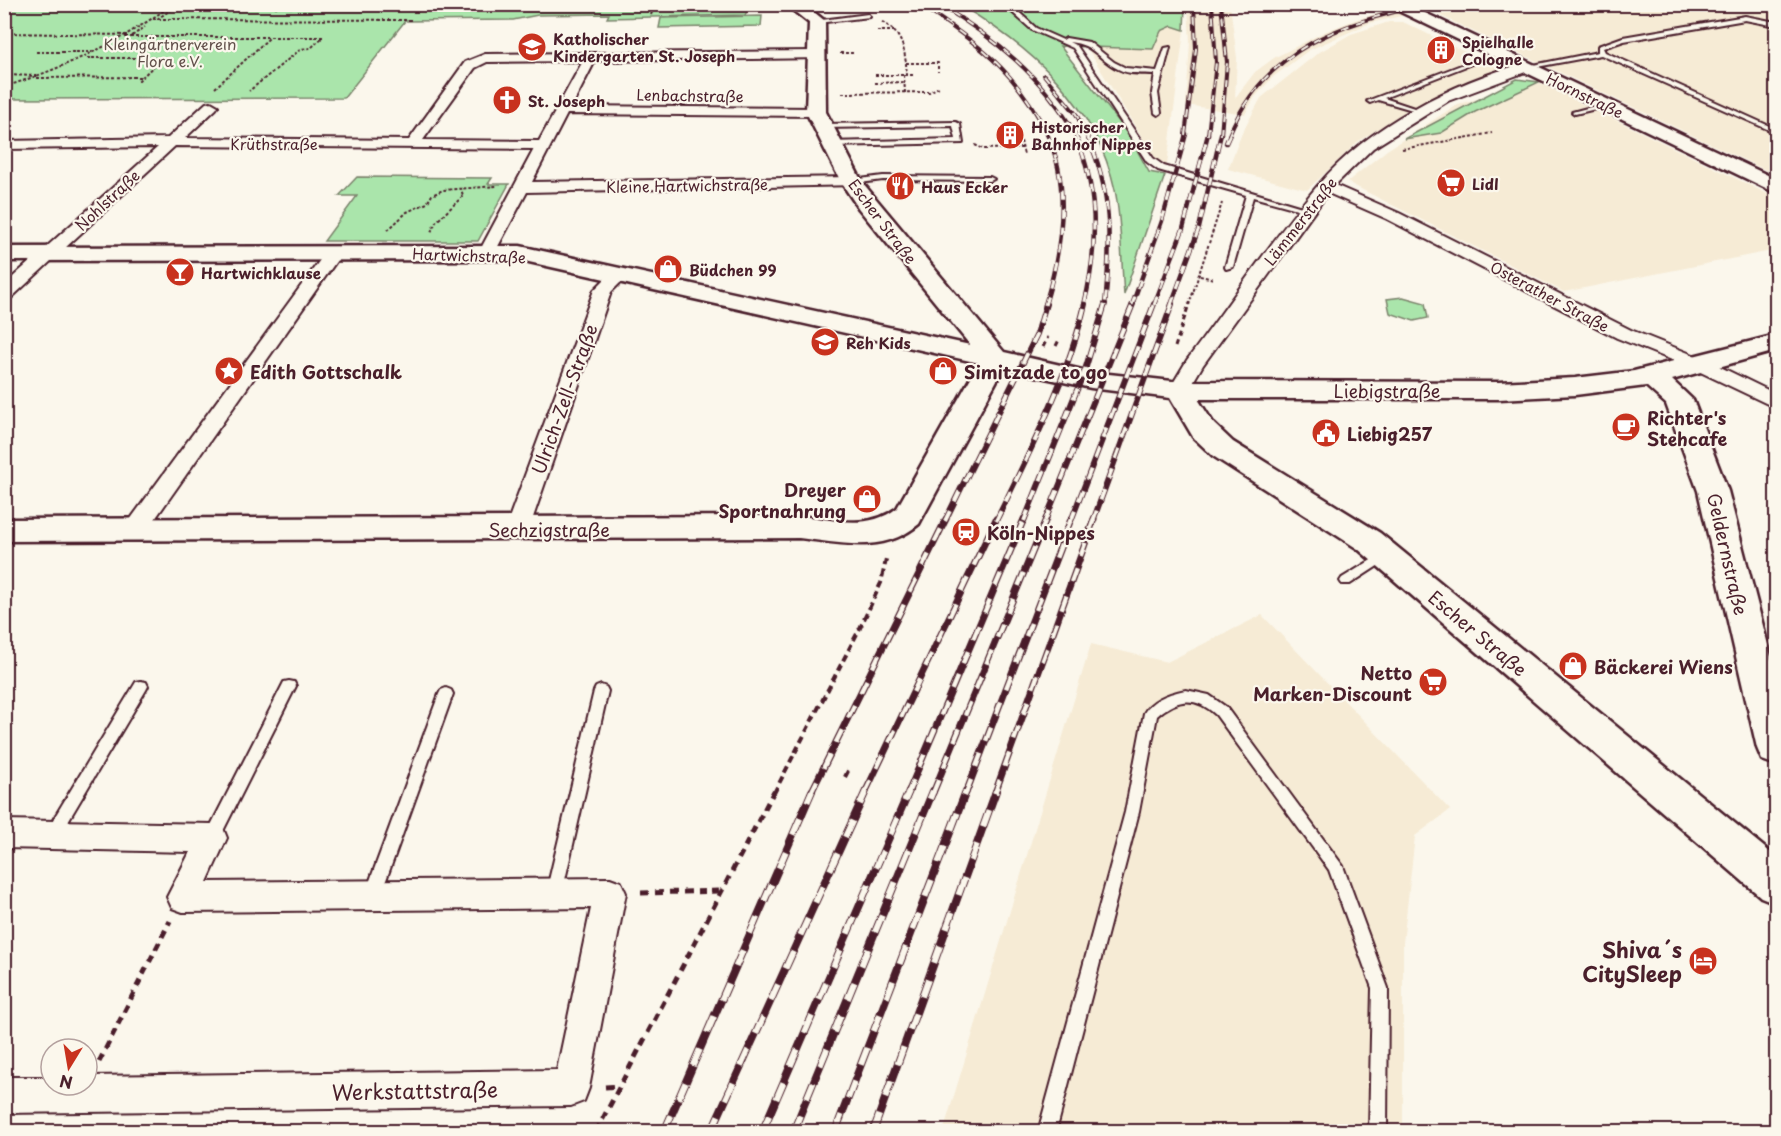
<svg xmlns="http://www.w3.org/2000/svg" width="1781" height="1136" font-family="'Playpen Sans',sans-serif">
	<rect width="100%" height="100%" fill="#fbf7ec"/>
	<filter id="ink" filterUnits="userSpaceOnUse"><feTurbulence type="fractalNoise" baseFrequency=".0167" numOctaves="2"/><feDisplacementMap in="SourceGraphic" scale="12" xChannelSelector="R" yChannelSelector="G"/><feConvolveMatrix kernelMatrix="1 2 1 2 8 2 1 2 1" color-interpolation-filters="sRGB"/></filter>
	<g filter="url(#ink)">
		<g fill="#f6ebd5">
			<polygon points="1503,4 1776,5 1776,175 1439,15"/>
			<polygon points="1188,5 1230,5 1237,58 1235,98 1255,72 1274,58 1324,32 1357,19 1414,5 1450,5 1370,23 1309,50 1273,77 1255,97 1245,114 1186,105 1190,42"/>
			<polygon points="1389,22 1403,22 1500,69 1446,91 1406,111 1359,141 1307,190 1228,169 1242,133 1261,98 1318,53 1351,34"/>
			<polygon points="1172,26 1184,30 1167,165 1157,162 1086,46 1153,49 1161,31"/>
			<polygon points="1540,83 1776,198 1776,250 1564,292 1347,182 1387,150 1458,104"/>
			<polygon points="1262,615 1450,810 1415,836 1403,943 1403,1131 943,1132 1091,644 1167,662"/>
		</g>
		<g fill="#aae5ab" stroke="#7a826b" stroke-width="1.5">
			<polygon points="4,5 5,4 750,5 745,15 607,18 609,14 538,15 513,20 405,21 344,98 5,99"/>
			<path d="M960,5H1185L1184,30L1172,26L1161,31L1153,49L1060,46L1127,132L1149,172L1165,175L1124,295C1121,261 1122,223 1115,190C1096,104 1032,48 960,5Z"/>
			<polygon points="762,16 761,26 659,28 661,18"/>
			<polygon points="1517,79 1539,82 1475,112 1441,133 1404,139"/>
			<polygon points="357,177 492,178 488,184 509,184 478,241 324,241 357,196 339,196"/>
			<polygon points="1403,297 1425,303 1428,318 1414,321 1390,313 1387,299"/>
		</g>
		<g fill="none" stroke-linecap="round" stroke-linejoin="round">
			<g stroke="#4a1f2b" stroke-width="4">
				<g id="lane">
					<path d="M1003,4H1010L1036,28L1063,40L1066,38L1089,42L1114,62L1126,68L1157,71L1165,48L1170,47L1158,93L1161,113L1158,115L1155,113L1152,93L1155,74C1143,73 1129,75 1118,69C1097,59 1096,45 1069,42L1077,46L1153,158L1164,166L1312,210L1308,212L1253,197L1233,267L1226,269L1225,267L1246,195L1158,170L1147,162L1073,48L1032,30Z"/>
					<polygon points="868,14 870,17 817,23 814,21"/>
					<polygon points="1745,16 1776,22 1776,26 1745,20 1624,41 1603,48 1605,52 1776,129 1776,133 1601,55 1526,69 1523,67 1598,52 1598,46 1623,37"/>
					<polygon points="1495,52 1500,53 1384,98 1423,111 1423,113 1378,100 1370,103 1367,101"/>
					<polygon points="1606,103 1609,105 1608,106 1575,114 1572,112"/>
					<polygon points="956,122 960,124 963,143 831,146 827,144 828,142 956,139 953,126 822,128 818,126 822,124"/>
					<polygon points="883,176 990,177 994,179 990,181 883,180 852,184 848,182 852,180"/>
					<polygon points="1386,551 1390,552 1392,555 1390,558 1350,584 1342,584 1340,581 1342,578"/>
					<polygon points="141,681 146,682 148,686 146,690 58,838 53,840 48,838 46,833 48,828 136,682"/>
					<polygon points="289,681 294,682 296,686 217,843 212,845 207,843 204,838 207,833 284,682"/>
					<polygon points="601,685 606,687 608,691 562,893 560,898 554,901 548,898 546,893 594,691 596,687"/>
					<polygon points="446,688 451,690 453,694 381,894 379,899 373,902 367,899 365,894 439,694 441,690"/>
					<path d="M1186,690L1209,695L1226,707L1343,866L1388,988L1387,1132H1369L1372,988L1329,870L1216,715C1195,696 1178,698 1157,716L1139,812L1056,1132H1038L1125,812L1144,713C1152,699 1170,693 1186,690Z"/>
				</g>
			</g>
			<g stroke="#4a1f2b" stroke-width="4">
				<g id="street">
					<path d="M818,51L824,55L822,58L595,61L572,106L816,108L823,112L816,116L567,114L532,182L852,177L860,182L857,185L527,192L495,252L487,257L479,252L534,149L175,146L10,299L4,300V285L158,147L4,149V141L168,138L206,103L211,102L218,106L216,109L185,138L409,140L465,62L485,54ZM583,61L539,141L423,140L475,68L487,62Z"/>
					<path d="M1526,63L1531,64V70L1448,101L1373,148L1335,185L1399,213L1631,330L1706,360L1776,394V408L1692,368L1617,338L1387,219L1328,193L1203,365L1186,394H1172L1169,390L1187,360C1231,302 1272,239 1319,184C1367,127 1454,81 1526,63Z"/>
					<polygon points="334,248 342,253 143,536 135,538 127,536 123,530 127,524 328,249"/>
					<polygon points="619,270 628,275 611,292 529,529 525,535 517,537 509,535 505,529 594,290 613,271"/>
					<polygon points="4,820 212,824 223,828 227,838 207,882 610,878 621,882 626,893 589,1088 584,1101 571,1106 4,1113 4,1077 51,1077 51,1085 87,1085 87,1076 557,1070 591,908 183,912 172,908 167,897 190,852 4,848"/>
				</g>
			</g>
			<g stroke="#4a1f2b" stroke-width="5">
				<g id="secondary">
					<path d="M785,4H804L825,21L826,112L862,182L1004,352L1091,372L1172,381L1499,382L1575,378L1634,371L1776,335V351L1672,380L1693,400L1728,491L1776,676V765L1762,760L1757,748L1698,491L1666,404L1646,386L1575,395L1499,399H1198L1214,424L1233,442L1380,533L1776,857V903L1761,897L1358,549L1213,456L1193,437L1170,398L1091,388L1003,369L919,524C884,554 841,543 799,538L4,541V519L799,516C833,519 868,531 897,508L979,363L520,260L4,261V247L520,246L970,345L859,209L841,182L806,112L809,23Z"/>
					<polygon points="1384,4 1406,4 1776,179 1776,193"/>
				</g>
			</g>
			<g stroke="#4a1f2b" stroke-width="2" stroke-dasharray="3 2" stroke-linecap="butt">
				<polyline points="170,6 486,9 491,4"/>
				<polyline points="592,10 596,4"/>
				<polyline points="651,15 655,4"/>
				<polyline points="153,19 412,20"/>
				<polyline points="157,19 175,7"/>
				<path d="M882,22C904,34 905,52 907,75"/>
				<polyline points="877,31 896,31"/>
				<polyline points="4,33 127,35"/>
				<polyline points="132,36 145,27"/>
				<polyline points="125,37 323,37 311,48 301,49 249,91"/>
				<polyline points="36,52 92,52"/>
				<polyline points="840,53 855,53"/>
				<polyline points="87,58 162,58 138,81"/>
				<polyline points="906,63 938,63 938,72"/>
				<polyline points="4,75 37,76"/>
				<polyline points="875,75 914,75"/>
				<polyline points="904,75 905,93"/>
				<polyline points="37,78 140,77"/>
				<polyline points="875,83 904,82"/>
				<path d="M4,87C64,68 119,43 170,6"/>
				<polyline points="215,88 269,38"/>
				<polyline points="842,93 929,92 939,87"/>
				<polyline points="1021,141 1024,155"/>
				<polyline points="975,145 983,149 1023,148"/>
				<polyline points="1402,149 1492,133"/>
				<polyline points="388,230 407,212 427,203 432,195 443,190 497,186"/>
				<polyline points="431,232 436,222 463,196 461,188"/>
				<polyline points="1200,276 1214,279"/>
				<polyline points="1189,305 1222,203"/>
			</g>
			<g stroke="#4a1f2b" stroke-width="3" stroke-dasharray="5 4" stroke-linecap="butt">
				<polyline points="1056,346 1059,340"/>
				<polyline points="1043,347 1048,337"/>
				<polyline points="1175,347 1189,304"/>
			</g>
			<g stroke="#4a1f2b" stroke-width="4" stroke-dasharray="7 4.5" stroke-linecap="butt">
				<polyline points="845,777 849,769"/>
				<polyline points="774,793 860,628 881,583 887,555"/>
			</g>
			<g stroke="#4a1f2b" stroke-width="5" stroke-dasharray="8 6" stroke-linecap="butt">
				<polyline points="641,893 724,891"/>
				<polyline points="99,1062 170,921"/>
				<polyline points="605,1087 619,1086"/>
				<polyline points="596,1132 774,791"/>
			</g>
			<use href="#lane" fill="#fbf7ec" fill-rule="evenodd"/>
			<use href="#street" fill="#fbf7ec" fill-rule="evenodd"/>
			<use href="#secondary" fill="#fbf7ec" fill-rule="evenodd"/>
			<g stroke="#4a1f2b" stroke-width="4">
				<g id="rail-far4">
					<path d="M918,4C976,41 1017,72 1048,135"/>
					<path d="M938,4C995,38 1043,77 1076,135"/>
					<polyline points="1044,75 1076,114 1087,135"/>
					<polyline points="1185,135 1196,49 1194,4"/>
					<polyline points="1208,135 1216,62 1212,4"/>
					<polyline points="1221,135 1227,62 1221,4"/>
					<path d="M1229,135C1265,48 1344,21 1430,4"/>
				</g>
			</g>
			<g stroke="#4a1f2b" stroke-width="4.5">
				<g id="rail-far3">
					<path d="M1075,134C1099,189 1098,248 1084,305"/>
					<path d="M1086,134C1113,189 1111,246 1105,305"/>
					<polyline points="1226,143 1230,134"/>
					<path d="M1045,305C1061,252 1072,186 1047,134"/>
					<polyline points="1132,305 1162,221 1186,134"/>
					<polyline points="1154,305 1183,229 1208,134"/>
					<polyline points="1171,305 1199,228 1221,134"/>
				</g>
			</g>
			<g stroke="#4a1f2b" stroke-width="6">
				<g id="rail-far2">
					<polyline points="945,521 1037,334 1046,304"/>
					<path d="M996,521C1030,451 1067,381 1085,304"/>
					<polyline points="1024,521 1085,370 1105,304"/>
					<polyline points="1045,521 1133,304"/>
					<polyline points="1071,521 1154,304"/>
					<polyline points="1093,521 1172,304"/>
				</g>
			</g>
			<g stroke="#4a1f2b" stroke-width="7">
				<g id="rail-far1">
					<polyline points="811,793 946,519"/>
					<polyline points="865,793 996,519"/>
					<polyline points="908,793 1024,519"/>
					<polyline points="933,793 1046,519"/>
					<polyline points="966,793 1071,519"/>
					<polyline points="995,793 1094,519"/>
				</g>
			</g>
			<g stroke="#4a1f2b" stroke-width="8">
				<g id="rail">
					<polyline points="664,1132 812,791"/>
					<polyline points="711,1132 866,791"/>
					<polyline points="762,1132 909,791"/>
					<polyline points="793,1132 933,791"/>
					<polyline points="835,1132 966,791"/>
					<polyline points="873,1132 996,791"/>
				</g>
			</g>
			<use href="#rail-far4" stroke="#fbf7ec" stroke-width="2" stroke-dasharray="8" stroke-linecap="butt"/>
			<use href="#rail-far3" stroke="#fbf7ec" stroke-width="3" stroke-dasharray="9" stroke-linecap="butt"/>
			<use href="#rail-far2" stroke="#fbf7ec" stroke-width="4" stroke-dasharray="11" stroke-linecap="butt"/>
			<use href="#rail-far1" stroke="#fbf7ec" stroke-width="4.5" stroke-dasharray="14" stroke-linecap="butt"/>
			<use href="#rail" stroke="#fbf7ec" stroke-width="6" stroke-dasharray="18" stroke-linecap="butt"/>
		</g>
	</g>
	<defs>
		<g id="school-disc" transform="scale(1.5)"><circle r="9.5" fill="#c8321e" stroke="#fbf7ec"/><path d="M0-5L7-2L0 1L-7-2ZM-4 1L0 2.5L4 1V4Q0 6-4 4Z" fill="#fff"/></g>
		<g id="building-disc" transform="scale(1.5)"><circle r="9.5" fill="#c8321e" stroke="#fbf7ec"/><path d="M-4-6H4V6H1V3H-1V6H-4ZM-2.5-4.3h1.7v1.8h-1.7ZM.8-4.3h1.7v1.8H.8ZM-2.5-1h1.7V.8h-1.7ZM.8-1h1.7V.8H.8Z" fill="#fff"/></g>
		<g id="church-disc" transform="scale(1.5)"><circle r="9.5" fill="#c8321e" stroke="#fbf7ec"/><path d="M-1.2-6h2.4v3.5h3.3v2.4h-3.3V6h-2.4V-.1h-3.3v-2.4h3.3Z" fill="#fff"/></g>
		<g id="supermarket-disc" transform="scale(1.5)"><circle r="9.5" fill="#c8321e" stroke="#fbf7ec"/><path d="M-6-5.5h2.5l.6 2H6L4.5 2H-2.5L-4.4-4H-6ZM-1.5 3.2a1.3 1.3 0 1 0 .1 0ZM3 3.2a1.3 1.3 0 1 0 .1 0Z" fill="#fff"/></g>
		<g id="restaurant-disc" transform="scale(1.5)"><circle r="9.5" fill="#c8321e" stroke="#fbf7ec"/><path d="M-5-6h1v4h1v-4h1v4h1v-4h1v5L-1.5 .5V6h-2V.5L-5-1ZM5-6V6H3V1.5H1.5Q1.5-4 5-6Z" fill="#fff"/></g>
		<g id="shop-disc" transform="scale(1.5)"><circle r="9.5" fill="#c8321e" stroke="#fbf7ec"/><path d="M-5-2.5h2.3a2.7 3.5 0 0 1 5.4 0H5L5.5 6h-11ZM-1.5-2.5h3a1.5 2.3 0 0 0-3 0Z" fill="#fff"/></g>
		<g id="bar-disc" transform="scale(1.5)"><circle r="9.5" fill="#c8321e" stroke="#fbf7ec"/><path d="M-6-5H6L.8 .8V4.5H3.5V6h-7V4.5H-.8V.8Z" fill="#fff"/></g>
		<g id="sight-disc" transform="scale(1.5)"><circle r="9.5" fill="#c8321e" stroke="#fbf7ec"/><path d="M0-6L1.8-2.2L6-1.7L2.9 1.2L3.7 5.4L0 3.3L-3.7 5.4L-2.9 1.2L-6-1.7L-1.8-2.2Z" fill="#fff"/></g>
		<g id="cafe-disc" transform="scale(1.5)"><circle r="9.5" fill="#c8321e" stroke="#fbf7ec"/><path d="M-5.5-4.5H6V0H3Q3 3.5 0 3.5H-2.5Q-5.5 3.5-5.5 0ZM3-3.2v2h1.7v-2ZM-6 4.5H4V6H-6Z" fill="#fff"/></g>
		<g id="civic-disc" transform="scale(1.5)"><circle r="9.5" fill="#c8321e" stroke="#fbf7ec"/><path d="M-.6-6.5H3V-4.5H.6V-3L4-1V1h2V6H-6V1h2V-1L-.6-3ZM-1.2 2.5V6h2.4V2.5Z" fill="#fff"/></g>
		<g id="station-disc" transform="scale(1.5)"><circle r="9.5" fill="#c8321e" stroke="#fbf7ec"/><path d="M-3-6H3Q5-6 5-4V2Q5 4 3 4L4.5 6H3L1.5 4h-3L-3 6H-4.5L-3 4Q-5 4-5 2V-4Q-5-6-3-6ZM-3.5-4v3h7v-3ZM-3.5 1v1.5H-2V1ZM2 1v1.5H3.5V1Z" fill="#fff"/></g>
		<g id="hotel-disc" transform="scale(1.5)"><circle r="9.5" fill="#c8321e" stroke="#fbf7ec"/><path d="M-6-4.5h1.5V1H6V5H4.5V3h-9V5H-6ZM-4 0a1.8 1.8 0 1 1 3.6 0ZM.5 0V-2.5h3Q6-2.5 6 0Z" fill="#fff"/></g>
	</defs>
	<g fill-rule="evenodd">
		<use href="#school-disc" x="532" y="47"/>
		<use href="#building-disc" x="1441" y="50"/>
		<use href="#church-disc" x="507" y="100"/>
		<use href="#building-disc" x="1010" y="135"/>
		<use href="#supermarket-disc" x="1451" y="183"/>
		<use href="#restaurant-disc" x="900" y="186"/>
		<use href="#shop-disc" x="668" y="269"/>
		<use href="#bar-disc" x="180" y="272"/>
		<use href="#school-disc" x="825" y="342"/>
		<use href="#sight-disc" x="229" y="371"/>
		<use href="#shop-disc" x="943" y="371"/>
		<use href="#cafe-disc" x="1626" y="427"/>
		<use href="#civic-disc" x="1326" y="433"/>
		<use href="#shop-disc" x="867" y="499"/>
		<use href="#station-disc" x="966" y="532"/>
		<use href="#shop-disc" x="1573" y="666"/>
		<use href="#supermarket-disc" x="1433" y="682"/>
		<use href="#hotel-disc" x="1703" y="961"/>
	</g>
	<g text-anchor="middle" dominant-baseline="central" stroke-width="4.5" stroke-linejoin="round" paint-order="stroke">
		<g font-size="15" font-weight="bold" fill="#4a1f2b" stroke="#fbf7ec" text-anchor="start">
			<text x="553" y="38">Katholischer<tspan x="553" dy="17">Kindergarten St. Joseph</tspan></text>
			<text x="1462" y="41">Spielhalle<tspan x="1462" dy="17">Cologne</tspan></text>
			<text x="528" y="100">St. Joseph</text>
			<text x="1031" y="126">Historischer<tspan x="1031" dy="17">Bahnhof Nippes</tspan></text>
			<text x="1472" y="183">Lidl</text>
			<text x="921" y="186">Haus Ecker</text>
			<text x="689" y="269">Büdchen 99</text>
			<text x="201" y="272">Hartwichklause</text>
			<text x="846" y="342">Reh Kids</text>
		</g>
		<g font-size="15" fill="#62504b" stroke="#fbf7ec">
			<text x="170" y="43">Kleingärtnerverein<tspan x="170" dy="17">Flora e.V.</tspan></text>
		</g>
		<g font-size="15" fill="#4a1f2b" stroke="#fbf7ec">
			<text transform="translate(690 95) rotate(1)">Lenbachstraße</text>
			<text transform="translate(1585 95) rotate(26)">Hornstraße</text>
			<text x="274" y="143">Krüthstraße</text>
			<text transform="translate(687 185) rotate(-1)">Kleine Hartwichstraße</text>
			<text transform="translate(107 200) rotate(-43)">Nohlstraße</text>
			<text transform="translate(883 221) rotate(53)">Escher Straße</text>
			<text transform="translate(1300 221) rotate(-52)">Lämmerstraße</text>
			<text transform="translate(469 255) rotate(2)">Hartwichstraße</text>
			<text transform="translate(1550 296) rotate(28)">Osterather Straße</text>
		</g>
		<g font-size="18" font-weight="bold" fill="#4a1f2b" stroke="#fbf7ec" text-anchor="start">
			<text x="250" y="371">Edith Gottschalk</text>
			<text x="964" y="371">Simitzade to go</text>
			<text x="1647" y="417">Richter's<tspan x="1647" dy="21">Stehcafe</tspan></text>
			<text x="1347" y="433">Liebig257</text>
			<text x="846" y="489" text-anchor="end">Dreyer<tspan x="846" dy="21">Sportnahrung</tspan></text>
			<text x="987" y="532">Köln-Nippes</text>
			<text x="1594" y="666">Bäckerei Wiens</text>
			<text x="1412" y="672" text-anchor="end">Netto<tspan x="1412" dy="21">Marken-Discount</tspan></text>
		</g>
		<g font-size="18" fill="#4a1f2b" stroke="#fbf7ec">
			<text x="1387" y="390">Liebigstraße</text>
			<text transform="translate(564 399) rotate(-70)">Ulrich-Zell-Straße</text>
			<text x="549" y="529">Sechzigstraße</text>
			<text transform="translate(1728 554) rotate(77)">Geldernstraße</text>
			<text transform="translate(1478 633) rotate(40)">Escher Straße</text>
		</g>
		<g font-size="21" font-weight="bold" fill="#4a1f2b" stroke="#fbf7ec" text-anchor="end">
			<text x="1682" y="949">Shiva´s<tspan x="1682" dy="24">CitySleep</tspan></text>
		</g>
		<g font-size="21" fill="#4a1f2b" stroke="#fbf7ec">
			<text transform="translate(415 1090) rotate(-1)">Werkstattstraße</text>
		</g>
	</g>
	<rect width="1781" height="1136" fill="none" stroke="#fbf7ec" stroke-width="24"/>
	<rect x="12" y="12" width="1757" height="1112" fill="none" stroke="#4a1f2b" stroke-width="2" filter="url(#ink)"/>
	<g transform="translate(69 1067) rotate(191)"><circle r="28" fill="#fbf7ec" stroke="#b4a19f" stroke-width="1.5"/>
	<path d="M0-4.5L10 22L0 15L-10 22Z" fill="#c8321e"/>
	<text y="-9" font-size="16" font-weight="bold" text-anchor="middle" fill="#4a1f2b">N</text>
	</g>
</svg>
